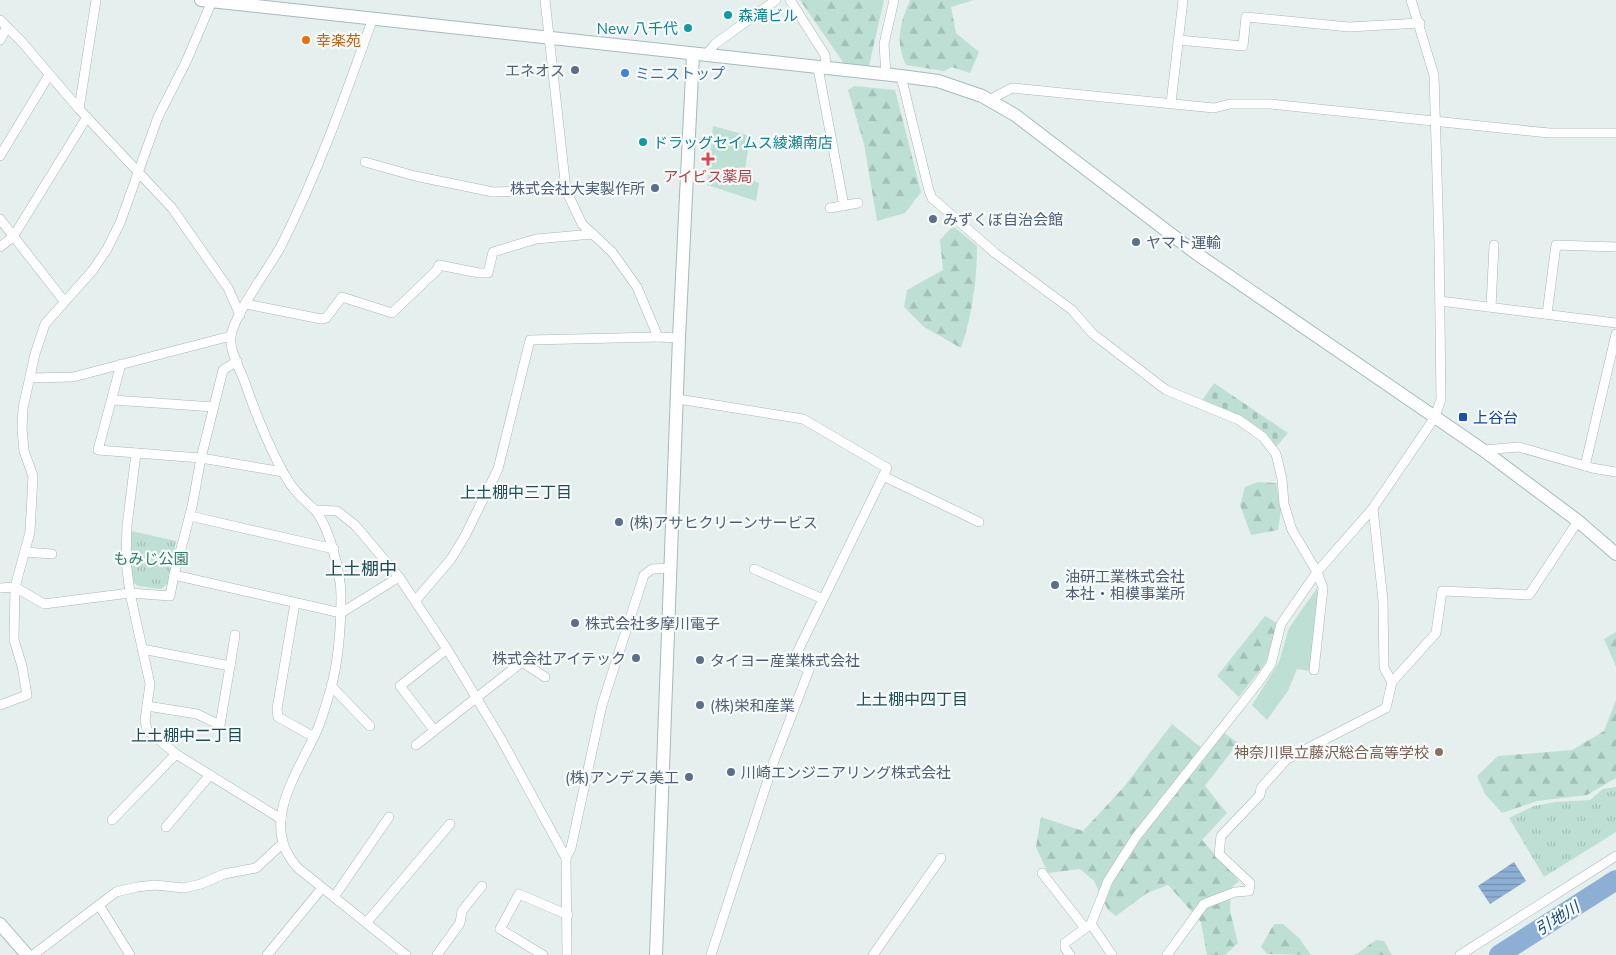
<svg xmlns="http://www.w3.org/2000/svg" width="1616" height="955" font-family="Mulish,'Noto Sans JP',sans-serif">
	<defs>
		<pattern id="forest-firs" width="22" height="20" patternUnits="userSpaceOnUse" patternTransform="scale(1.25)"><rect width="22" height="20" fill="#bee0d4"/><path d="M5 1l3.5 6h-7zM16 11l3.5 6h-7z" fill="#a3c1b7"/></pattern>
		<pattern id="cemetery-stones" width="16" height="16" patternUnits="userSpaceOnUse" patternTransform="scale(1.25)"><rect width="16" height="16" fill="#bee0d4"/><path d="M2 7V4a2 2 0 0 1 4 0v3zM10 15v-3a2 2 0 0 1 4 0v3z" fill="#a3c1b7"/></pattern>
		<pattern id="park-tufts" width="24" height="20" patternUnits="userSpaceOnUse" patternTransform="scale(1.25)"><rect width="24" height="20" fill="#bee0d4"/><path d="M3 7l-1-3M5 7V3M7 7l1-3M15 17l-1-3M17 17v-4M19 17l1-3" fill="none" stroke="#a3c1b7"/></pattern>
		<pattern id="water-rules" width="6" height="5" patternUnits="userSpaceOnUse" patternTransform="scale(1.25)"><rect width="6" height="5" fill="#8dafd4"/><path d="M0 2.5h6" fill="none" stroke="#7390ae"/></pattern>
	</defs>
	<rect width="100%" height="100%" fill="#e5efee"/>
	<g fill="#bee0d4">
		<polygon points="713,126 750,136 744,177 759,183 756,201 707,185"/>
		<polygon points="1317,588 1317,626 1310,671 1297,669 1288,691 1267,720 1252,705 1279,662 1289,628"/>
	</g>
	<g fill="url(#forest-firs)">
		<polygon points="800,0 884,0 869,66 845,65"/>
		<path d="M910,0H974L951,7L956,33L979,52L970,73L952,67L944,71L906,65C895,40 900,24 910,0Z"/>
		<polygon points="854,86 895,90 921,192 905,213 877,221 864,144 848,90"/>
		<path d="M953,226L977,246C977,280 972,316 961,348L924,327L904,307L907,290L943,270L940,240Z"/>
		<polygon points="1258,482 1276,483 1281,510 1278,530 1251,535 1240,505 1245,487"/>
		<polygon points="1265,616 1277,623 1266,662 1239,697 1217,676"/>
		<polygon points="1616,632 1616,666 1604,639"/>
		<polygon points="1616,700 1616,778 1587,795 1537,801 1502,813 1485,794 1477,776 1498,756 1572,750 1604,731"/>
		<polygon points="1172,724 1203,749 1220,730 1238,743 1205,786 1227,813 1202,840 1239,881 1231,888 1230,911 1238,943 1225,955 1207,955 1201,922 1168,885 1147,893 1116,916 1108,910 1094,881 1080,869 1048,873 1036,847 1041,817 1083,831 1123,788"/>
		<polygon points="1274,924 1283,924 1299,938 1311,955 1267,954 1261,947"/>
		<polygon points="1376,940 1384,941 1392,955 1355,955"/>
	</g>
	<path fill="url(#cemetery-stones)" d="M1214,383L1288,433L1276,447C1250,421 1236,412 1201,402Z"/>
	<g fill="url(#park-tufts)">
		<polygon points="131,531 176,541 168,583 161,589 138,586 134,583 130,563"/>
		<polygon points="1616,787 1616,832 1544,877 1509,818 1534,806 1555,802 1590,800 1603,789"/>
	</g>
	<polygon fill="url(#water-rules)" points="1514,862 1526,881 1490,904 1478,886"/>
	<g fill="none" stroke-linecap="round" stroke-linejoin="round">
		<polyline stroke="#8dafd4" stroke-width="20" points="1499,955 1616,880"/>
		<g stroke="#a7b7b7" stroke-width="10">
			<g id="street">
				<polyline points="545,0 566,190 582,224 612,252 637,287 658,337 679,338"/>
				<polyline points="790,0 825,55 826,69"/>
				<path d="M373,18C345,96 318,173 281,246C269,268 234,315 231,336C229,349 239,368 244,380C255,412 268,445 284,474C292,489 302,498 314,509C329,525 341,574 341,596C341,627 339,658 331,688C327,701 323,716 318,728C299,772 257,824 298,868L406,955"/>
				<polyline points="0,20 22,42 79,109 172,208 228,288 240,315"/>
				<polyline points="0,40 7,27"/>
				<polyline points="1178,40 1243,46 1246,17 1349,27 1420,23"/>
				<polyline points="706,55 715,44 776,0"/>
				<polyline points="818,68 844,206"/>
				<polyline points="886,75 884,44 894,0"/>
				<polyline points="901,76 929,191 932,198 995,253 1072,310 1093,334 1166,390 1239,420 1263,437 1276,454 1282,479 1284,504 1292,530 1317,572 1323,588 1314,670"/>
				<polyline points="989,100 1012,88 1214,108 1230,104 1270,104 1549,133 1616,133"/>
				<polyline points="1171,103 1183,0"/>
				<polyline points="79,109 96,0"/>
				<polyline points="0,156 49,75"/>
				<polyline points="365,162 415,176 493,192 566,190"/>
				<polyline points="830,208 858,203"/>
				<polyline points="0,219 64,301"/>
				<polyline points="0,247 13,237 87,117"/>
				<polyline points="1440,301 1616,323"/>
				<polyline points="246,304 321,319 326,318 342,297 392,313 437,270 439,265 479,273 488,273 493,252 536,239 593,234"/>
				<polyline points="1491,307 1494,245"/>
				<polyline points="1547,314 1556,245 1616,247"/>
				<polyline points="237,361 223,370 201,458 192,507 174,575 341,613 399,577"/>
				<polyline points="121,364 98,450 201,458 283,472"/>
				<polyline points="30,378 73,377 231,336"/>
				<polyline points="678,399 803,419 887,468 793,661 809,670 774,761 711,955"/>
				<polyline points="113,400 214,407"/>
				<polyline points="1483,450 1519,447 1592,468 1616,472"/>
				<polyline points="136,453 127,526 126,562 130,593 150,684 145,720 147,730 176,754 281,819"/>
				<polyline points="1585,466 1616,334"/>
				<polyline points="883,476 979,522"/>
				<polyline points="1373,508 1383,600 1384,668 1392,682"/>
				<polyline points="315,510 337,511 355,525 399,577 447,649 500,737 566,858 567,955"/>
				<polyline points="190,516 334,549"/>
				<polyline points="25,552 52,554"/>
				<polyline points="754,569 823,599"/>
				<polyline points="0,588 15,587 44,604 130,593 170,596 174,575"/>
				<polyline points="416,600 451,559 465,536 498,469 530,340 658,337"/>
				<polyline points="295,603 277,709 278,717 314,737"/>
				<polyline points="142,649 230,666 220,725 197,714 147,706"/>
				<polyline points="230,666 235,635"/>
				<polyline points="331,686 370,726"/>
				<polyline points="0,705 27,695 22,666 14,640 15,587 30,532 33,476 24,451 22,429 23,408 35,354 45,324 93,270 107,249 120,223 158,117 186,62 212,1"/>
				<polyline points="434,730 400,686 447,649"/>
				<polyline points="416,745 522,662 545,677"/>
				<polyline points="112,820 176,754"/>
				<polyline points="166,827 210,775"/>
				<polyline points="566,858 571,848 602,705 644,575 652,569 671,568"/>
				<polyline points="1042,873 1085,928"/>
				<polyline points="334,897 389,817"/>
				<polyline points="99,905 130,955"/>
				<polyline points="367,922 450,824"/>
				<polyline points="1091,924 1112,955"/>
				<polyline points="33,955 116,892 137,887 155,885 184,888 201,884 224,874 256,868 282,844"/>
				<polyline points="267,955 322,888"/>
				<polyline points="437,955 460,923 462,911 482,886"/>
				<polyline points="543,955 500,929 519,894 568,915"/>
				<polyline points="873,955 941,858"/>
				<polyline points="1070,955 1065,948 1065,943 1091,924 1108,881 1136,837 1258,683 1271,664 1281,624 1317,572 1373,508 1435,417 1441,399 1439,242 1434,75 1411,0"/>
				<polyline points="1167,955 1204,904 1235,892 1249,891 1250,883 1219,854 1221,836 1260,795 1261,788 1287,759 1386,708 1392,682 1436,633 1442,591 1529,595 1578,521"/>
				<polyline points="1460,955 1616,856"/>
			</g>
		</g>
		<g stroke="#a3bbbb" stroke-width="14">
			<g id="secondary">
				<polyline points="201,0 901,76 938,81 982,96 1015,115 1197,254 1483,450 1578,521 1616,554"/>
				<polyline points="0,924 27,955"/>
				<polyline points="656,955 679,338 693,54"/>
			</g>
		</g>
		<use href="#street" stroke="#fff" stroke-width="9"/>
		<use href="#secondary" stroke="#fff" stroke-width="12"/>
	</g>
	<g fill="#0f9aa8" stroke="#f6fbfa" stroke-width="2">
		<circle cx="728" cy="15" r="5"/>
		<circle cx="688" cy="28" r="5"/>
		<circle cx="643" cy="142" r="5"/>
	</g>
	<circle fill="#e8710a" stroke="#f6fbfa" stroke-width="2" cx="306" cy="40" r="5"/>
	<g fill="#5c6f8a" stroke="#f6fbfa" stroke-width="2">
		<circle cx="575" cy="70" r="5"/>
		<circle cx="655" cy="188" r="5"/>
		<circle cx="933" cy="219" r="5"/>
		<circle cx="1136" cy="242" r="5"/>
		<circle cx="619" cy="522" r="5"/>
		<circle cx="1055" cy="585" r="5"/>
		<circle cx="575" cy="623" r="5"/>
		<circle cx="636" cy="658" r="5"/>
		<circle cx="700" cy="660" r="5"/>
		<circle cx="700" cy="705" r="5"/>
		<circle cx="731" cy="772" r="5"/>
		<circle cx="689" cy="777" r="5"/>
	</g>
	<circle fill="#3f7fe0" stroke="#f6fbfa" stroke-width="2" cx="625" cy="73" r="5"/>
	<path fill="#e0444e" stroke="#f6fbfa" stroke-width="2" d="M705.5 151.5h5v5h5v5h-5v5h-5v-5h-5v-5h5z"/>
	<rect fill="#1a4fb4" stroke="#f6fbfa" stroke-width="2" x="1458" y="412" width="10" height="10" rx="2.5"/>
	<circle fill="#8d6e63" stroke="#f6fbfa" stroke-width="2" cx="1439" cy="752" r="5"/>
	<g text-anchor="middle" dominant-baseline="central" stroke-width="4.5" stroke-linejoin="round" paint-order="stroke">
		<g font-size="15" fill="#0d838f" stroke="#f6fbfa" text-anchor="start">
			<text x="738" y="15">森滝ビル</text>
			<text x="678" y="28" text-anchor="end">New 八千代</text>
			<text x="653" y="142">ドラッグセイムス綾瀬南店</text>
		</g>
		<g font-size="15" fill="#c56008" stroke="#f6fbfa" text-anchor="start">
			<text x="316" y="40">幸楽苑</text>
		</g>
		<g font-size="15" fill="#4e5e75" stroke="#f6fbfa" text-anchor="start">
			<text x="565" y="70" text-anchor="end">エネオス</text>
			<text x="645" y="188" text-anchor="end">株式会社大実製作所</text>
			<text x="943" y="219">みずくぼ自治会館</text>
			<text x="1146" y="242">ヤマト運輸</text>
			<text x="629" y="522">(株)アサヒクリーンサービス</text>
			<text x="1065" y="576">油研工業株式会社<tspan x="1065" dy="17">本社・相模事業所</tspan></text>
			<text x="585" y="623">株式会社多摩川電子</text>
			<text x="626" y="658" text-anchor="end">株式会社アイテック</text>
			<text x="710" y="660">タイヨー産業株式会社</text>
			<text x="710" y="705">(株)栄和産業</text>
			<text x="741" y="772">川崎エンジニアリング株式会社</text>
			<text x="679" y="777" text-anchor="end">(株)アンデス美工</text>
		</g>
		<g font-size="15" fill="#366cbe" stroke="#f6fbfa" text-anchor="start">
			<text x="635" y="73">ミニストップ</text>
		</g>
		<g font-size="15" fill="#be3a42" stroke="#f6fbfa">
			<text x="708" y="176">アイビス薬局</text>
		</g>
		<g font-size="15" fill="#164399" stroke="#f6fbfa" text-anchor="start">
			<text x="1473" y="417">上谷台</text>
		</g>
		<g font-size="15" fill="#2c7a67" stroke="#f6fbfa">
			<text x="151" y="558">もみじ公園</text>
		</g>
		<g font-size="15" fill="#785e54" stroke="#f6fbfa" text-anchor="end">
			<text x="1429" y="752">神奈川県立藤沢総合高等学校</text>
		</g>
		<g font-size="16" fill="#1e4e55" stroke="#f6fbfa">
			<text x="516" y="492">上土棚中三丁目</text>
			<text x="912" y="699">上土棚中四丁目</text>
			<text x="187" y="735">上土棚中二丁目</text>
		</g>
		<g font-size="16" font-style="italic" fill="#1b4a80" stroke="#f6fbfa">
			<text transform="translate(1557 918) rotate(-32)">引地川</text>
		</g>
		<g font-size="18" fill="#1e4e55" stroke="#f6fbfa">
			<text x="361" y="568">上土棚中</text>
		</g>
	</g>
</svg>
